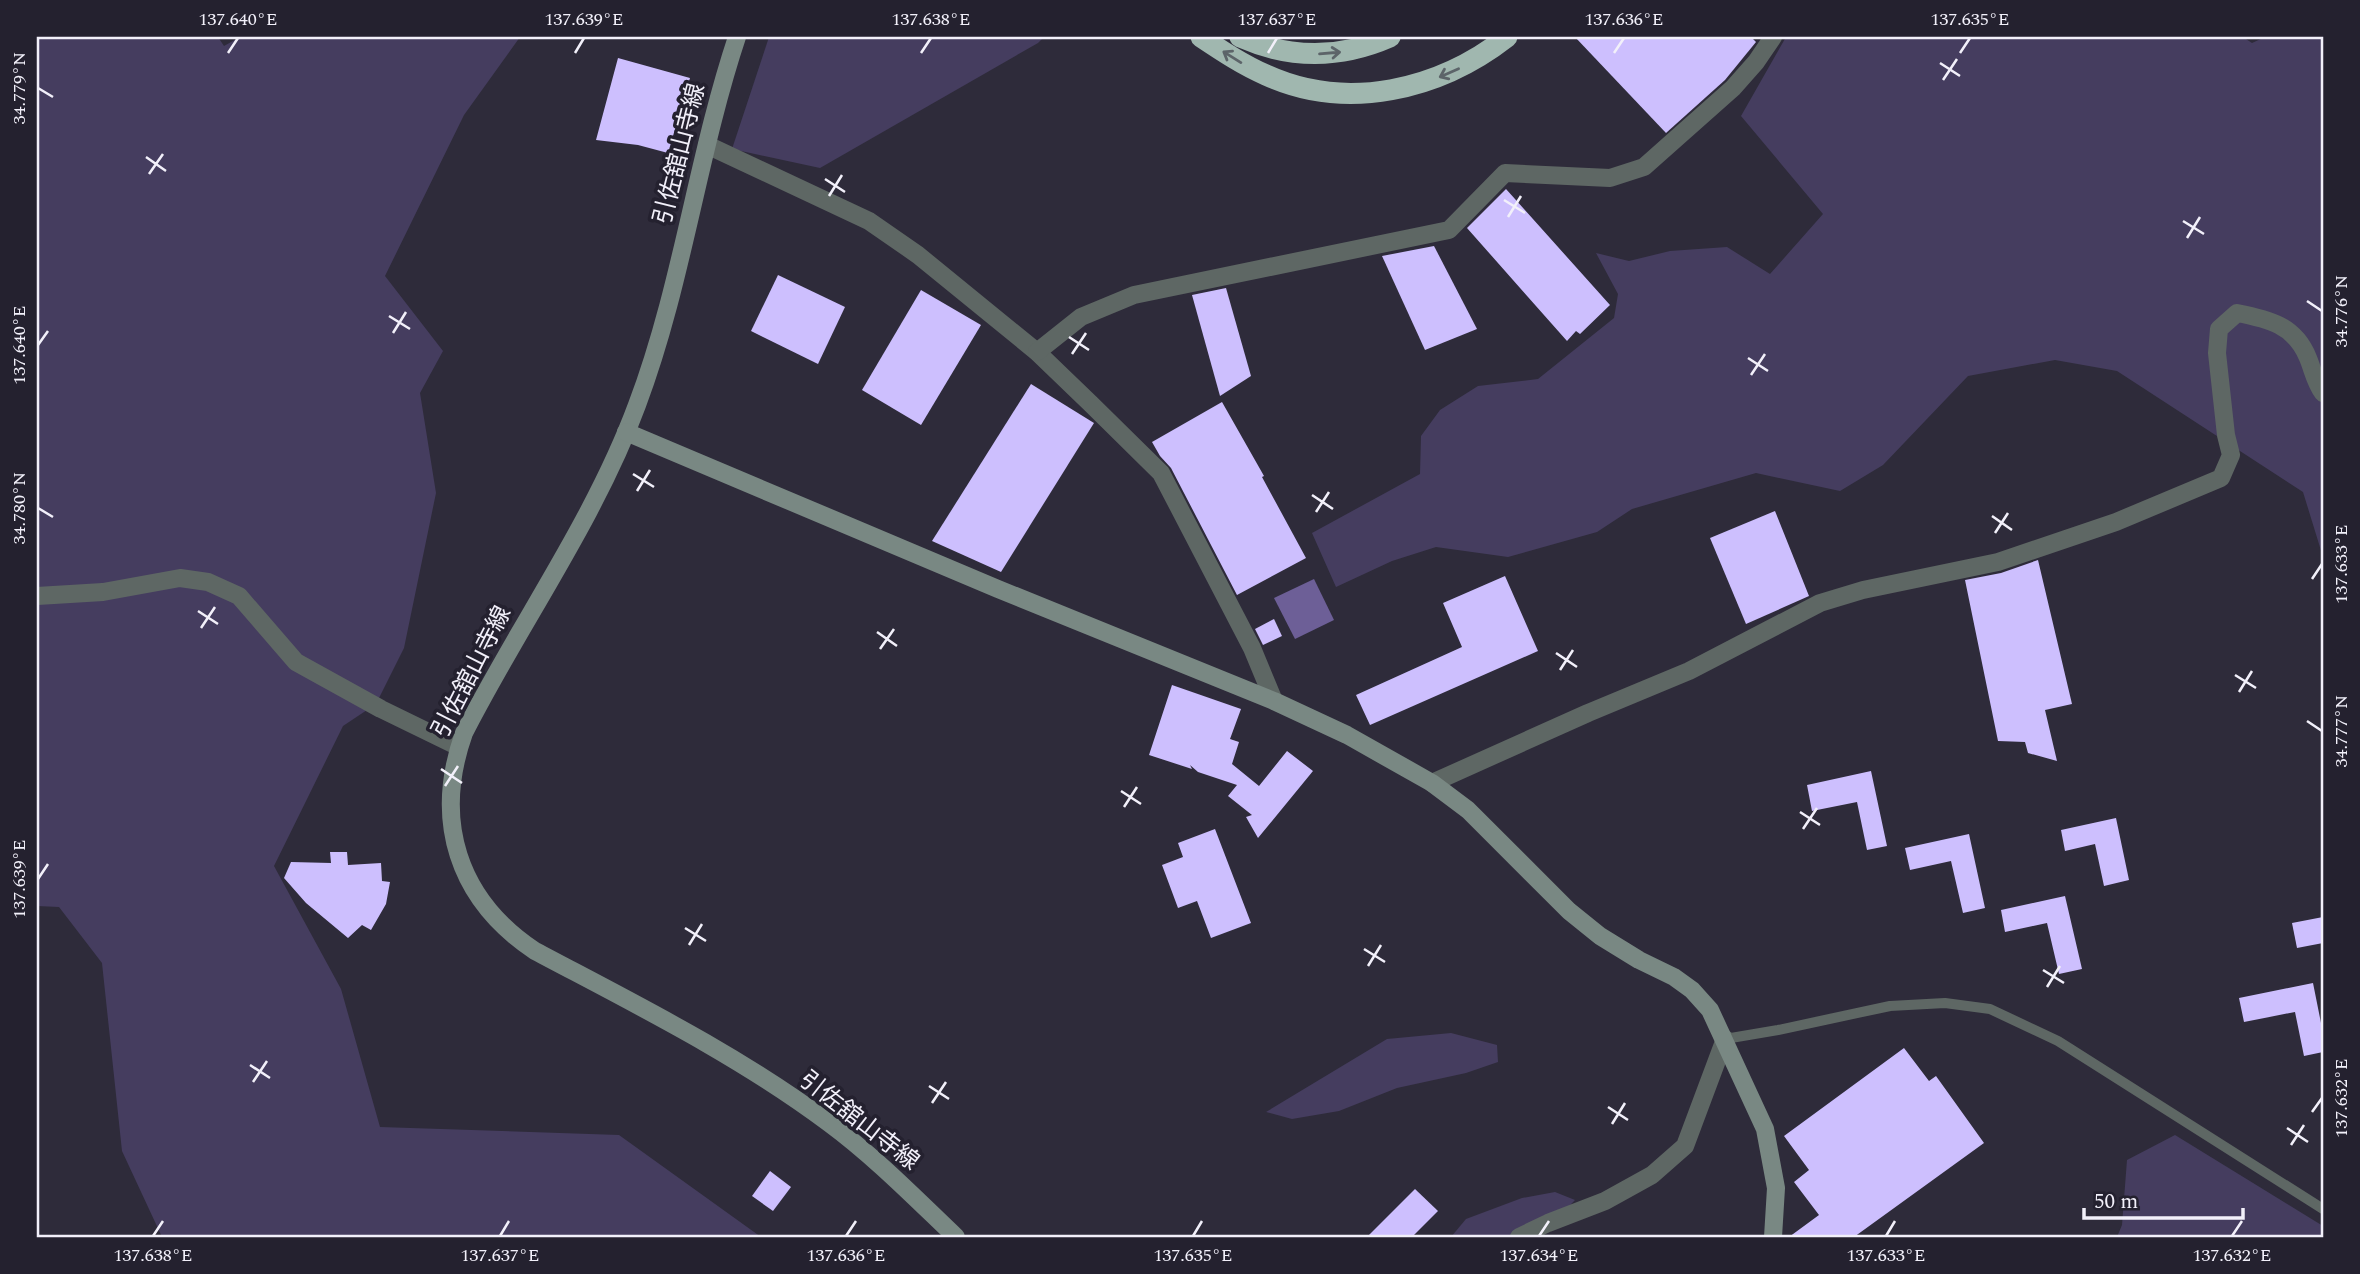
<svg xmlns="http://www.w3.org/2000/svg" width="2360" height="1274" font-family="Spectral,'Noto Sans JP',serif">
	<rect width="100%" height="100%" fill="#2e2b3a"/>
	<g fill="#453d5f">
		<polygon points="37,37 218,37 224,46 240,37 520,37 464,115 385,276 443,351 420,393 436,493 404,648 376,704 343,726 274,866 341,989 380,1127 619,1135 761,1237 162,1237 122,1151 102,963 59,907 37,906"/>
		<polygon points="769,37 1044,37 1038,43 820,168 732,149"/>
		<polygon points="1786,37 2243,37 2252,43 2265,37 2323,37 2323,557 2303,492 2117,371 2055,360 1968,376 1883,465 1840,491 1756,473 1632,509 1597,532 1508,557 1436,547 1392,561 1336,587 1312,533 1420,474 1421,436 1440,410 1478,386 1538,379 1614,318 1618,294 1596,253 1629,261 1670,251 1727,247 1770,274 1823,214 1741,116"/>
		<polygon points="1451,1033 1497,1045 1498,1062 1466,1073 1397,1088 1339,1111 1292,1119 1266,1112 1387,1039"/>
		<polygon points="2175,1135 2323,1226 2323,1237 2117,1237 2122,1225 2127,1160"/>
		<polygon points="1555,1192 1575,1200 1540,1237 1451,1237 1466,1219 1522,1198"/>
	</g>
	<polygon fill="#6d5f97" points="1314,579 1334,620 1295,639 1274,598"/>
	<g fill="#cdbffe">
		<polygon points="1575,37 1751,37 1756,42 1725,80 1666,133"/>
		<polygon points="618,58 690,78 668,153 638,145 596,140"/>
		<polygon points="1506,189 1610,305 1580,334 1576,331 1567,341 1467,228"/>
		<polygon points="1434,246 1477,329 1425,350 1382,256"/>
		<polygon points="778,275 845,307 818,364 751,331"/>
		<polygon points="1226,288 1251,376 1220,396 1192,295"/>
		<polygon points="921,290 981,325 921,425 862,390"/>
		<polygon points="1031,384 1094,423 1001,572 932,541"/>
		<polygon points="1222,402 1264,476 1262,477 1306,558 1237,595 1171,468 1160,456 1152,442"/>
		<polygon points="1775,511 1809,596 1746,624 1710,538"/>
		<polygon points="2038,560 2072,704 2045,710 2057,761 2028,753 2025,742 1998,741 1965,580 2001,573"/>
		<polygon points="1505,576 1538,651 1370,725 1356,695 1462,647 1443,603"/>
		<polygon points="1274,619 1282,636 1263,645 1255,629"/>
		<polygon points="1172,685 1241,709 1230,739 1239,742 1232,764 1259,786 1287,751 1313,771 1258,838 1246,817 1252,815 1228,796 1237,785 1198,772 1190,765 1192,769 1149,755"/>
		<polygon points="1871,771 1887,846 1867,850 1857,802 1812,811 1807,785"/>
		<polygon points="2116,818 2129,880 2104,886 2095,844 2065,851 2061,830"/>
		<polygon points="1215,829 1251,923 1211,938 1197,901 1178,908 1162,865 1183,857 1178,843"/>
		<polygon points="1969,834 1985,908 1963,913 1951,861 1910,870 1905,848"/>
		<polygon points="330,852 347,852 348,865 381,863 382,881 390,882 386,904 371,930 362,925 348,938 306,903 284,878 291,862 331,863"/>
		<polygon points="2065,896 2082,969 2059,974 2047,923 2005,932 2001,910"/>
		<polygon points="2323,917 2323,943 2297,948 2292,923"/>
		<polygon points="2313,983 2323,1033 2323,1052 2304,1056 2295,1012 2244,1022 2239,998"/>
		<polygon points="1904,1048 1929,1081 1936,1076 1984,1143 1854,1237 1789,1237 1819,1215 1794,1182 1809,1170 1784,1136"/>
		<polygon points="770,1171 791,1187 773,1211 752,1196"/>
		<polygon points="1415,1189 1438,1211 1412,1237 1367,1237"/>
	</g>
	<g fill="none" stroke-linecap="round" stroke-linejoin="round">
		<polyline stroke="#5e6764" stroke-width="10" points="1725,1039 1778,1030 1890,1006 1945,1003 1990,1009 2058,1041 2323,1209"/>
		<g stroke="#5e6764" stroke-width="18">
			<polyline points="707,145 869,221 918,255 1037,352 1091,404 1161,473 1252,648 1274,701"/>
			<polyline points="1037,352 1081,317 1134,295 1449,230 1505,173 1610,178 1644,167 1733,88 1756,62 1773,37"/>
			<polyline points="37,596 103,592 180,578 208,582 239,596 296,662 381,709 459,747"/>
			<path d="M1432,783L1588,713L1689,671L1820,603L1863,590L1998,562L2116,522L2221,478L2231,455L2226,435L2217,353L2219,329L2237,313C2268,319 2295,325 2308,358C2313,370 2315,382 2323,393"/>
			<polyline points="1519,1237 1548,1223 1605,1201 1652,1175 1685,1146 1725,1039"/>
		</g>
		<g stroke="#798883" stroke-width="18">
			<path d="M737,37C697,157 682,286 637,405C594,521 520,623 464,733C433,820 457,899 535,951C635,1004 738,1055 829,1123C875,1157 915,1198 956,1237"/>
			<polyline points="626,432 998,589 1274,701 1347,735 1432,783 1468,810 1569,911 1600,936 1639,960 1674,977 1692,990 1710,1010 1765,1129 1776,1188 1773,1237"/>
		</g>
		<g stroke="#a0b7af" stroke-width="21">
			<path d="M1201,37C1222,51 1243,65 1266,75C1347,112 1439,90 1507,37"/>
			<path d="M1240,37C1290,59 1340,59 1390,37"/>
		</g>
	</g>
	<defs><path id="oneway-shaft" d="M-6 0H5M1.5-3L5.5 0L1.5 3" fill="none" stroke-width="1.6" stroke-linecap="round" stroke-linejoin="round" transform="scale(1.75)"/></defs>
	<g stroke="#5c6469">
		<use href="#oneway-shaft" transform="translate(1330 53) rotate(-5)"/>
		<use href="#oneway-shaft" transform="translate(1232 57) rotate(-148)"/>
		<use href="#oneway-shaft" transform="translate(1449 73) rotate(156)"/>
	</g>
	<path fill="none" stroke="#f2f0fa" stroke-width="2.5" d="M228,53L238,38M575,53L584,38M921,53L931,38M1268,53L1277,38M1614,53L1624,38M1960,53L1970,38M1940,63L1960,76M1943,80L1957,59M38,88L53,97M146,157L166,171M149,174L163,154M825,179L845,192M829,196L842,175M1504,200L1525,213M1508,217L1521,196M2183,221L2204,234M2187,238L2200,217M2307,301L2322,311M389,316L410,329M393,333L406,312M1069,337L1089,350M38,345L48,331M1072,354L1086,333M1748,358L1768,371M1751,375L1765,354M633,474L654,487M637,491L650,470M1312,495L1333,509M38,508L53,517M1316,512L1329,492M1992,516L2012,530M1995,533L2008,513M2312,579L2322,564M198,611L218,624M201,628L215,607M877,632L897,646M880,649L894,629M1556,653L1577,667M1560,670L1573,650M2235,675L2256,688M2239,692L2252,671M2307,721L2322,731M441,769L462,783M445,786L458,766M1121,791L1141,804M1124,807L1137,787M1800,812L1820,825M1803,829L1817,808M38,879L48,864M685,928L706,941M689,945L702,924M1364,949L1385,962M1368,966L1381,945M2043,970L2064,983M2047,987L2060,966M250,1065L270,1078M253,1082L267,1061M929,1086L949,1099M932,1103L946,1082M1608,1107L1628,1120M2312,1112L2322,1098M1612,1124L1625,1103M2287,1128L2308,1142M2291,1145L2304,1125M153,1236L163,1221M500,1236L509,1221M846,1236L856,1221M1193,1236L1202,1221M1539,1236L1549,1221M1886,1236L1895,1221M2232,1236L2242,1221"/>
	<g text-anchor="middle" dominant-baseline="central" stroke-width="7" stroke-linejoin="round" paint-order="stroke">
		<g font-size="24" fill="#f2f0fa" stroke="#24212f">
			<text transform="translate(680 154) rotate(-76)">引佐舘山寺線</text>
			<text transform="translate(472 672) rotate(-63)">引佐舘山寺線</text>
			<text transform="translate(859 1121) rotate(38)">引佐舘山寺線</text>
		</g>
	</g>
	<rect width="2360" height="1274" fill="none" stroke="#24212f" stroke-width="77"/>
	<path d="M2084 1208v10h159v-10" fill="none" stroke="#f2f0fa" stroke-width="3.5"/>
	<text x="2094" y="1208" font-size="21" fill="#f2f0fa" stroke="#24212f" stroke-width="5" paint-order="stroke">50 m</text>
	<rect x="38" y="38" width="2284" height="1198" fill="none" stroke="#f2f0fa" stroke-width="2.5"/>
	<g font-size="18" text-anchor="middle" fill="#f2f0fa">
		<text x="238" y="25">137.640°E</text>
		<text x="584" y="25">137.639°E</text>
		<text x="931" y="25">137.638°E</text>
		<text x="1277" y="25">137.637°E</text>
		<text x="1624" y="25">137.636°E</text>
		<text x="1970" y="25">137.635°E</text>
		<text transform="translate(19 88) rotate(-90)" y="6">34.779°N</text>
		<text transform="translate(2341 311) rotate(-90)" y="6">34.776°N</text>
		<text transform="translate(19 345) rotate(-90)" y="6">137.640°E</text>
		<text transform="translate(19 508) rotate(-90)" y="6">34.780°N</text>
		<text transform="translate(2341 564) rotate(-90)" y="6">137.633°E</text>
		<text transform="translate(2341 731) rotate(-90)" y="6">34.777°N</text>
		<text transform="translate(19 879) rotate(-90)" y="6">137.639°E</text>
		<text transform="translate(2341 1098) rotate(-90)" y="6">137.632°E</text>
		<text x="153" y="1261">137.638°E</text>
		<text x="500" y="1261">137.637°E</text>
		<text x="846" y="1261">137.636°E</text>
		<text x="1193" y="1261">137.635°E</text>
		<text x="1539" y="1261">137.634°E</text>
		<text x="1886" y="1261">137.633°E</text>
		<text x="2232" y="1261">137.632°E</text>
	</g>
</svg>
